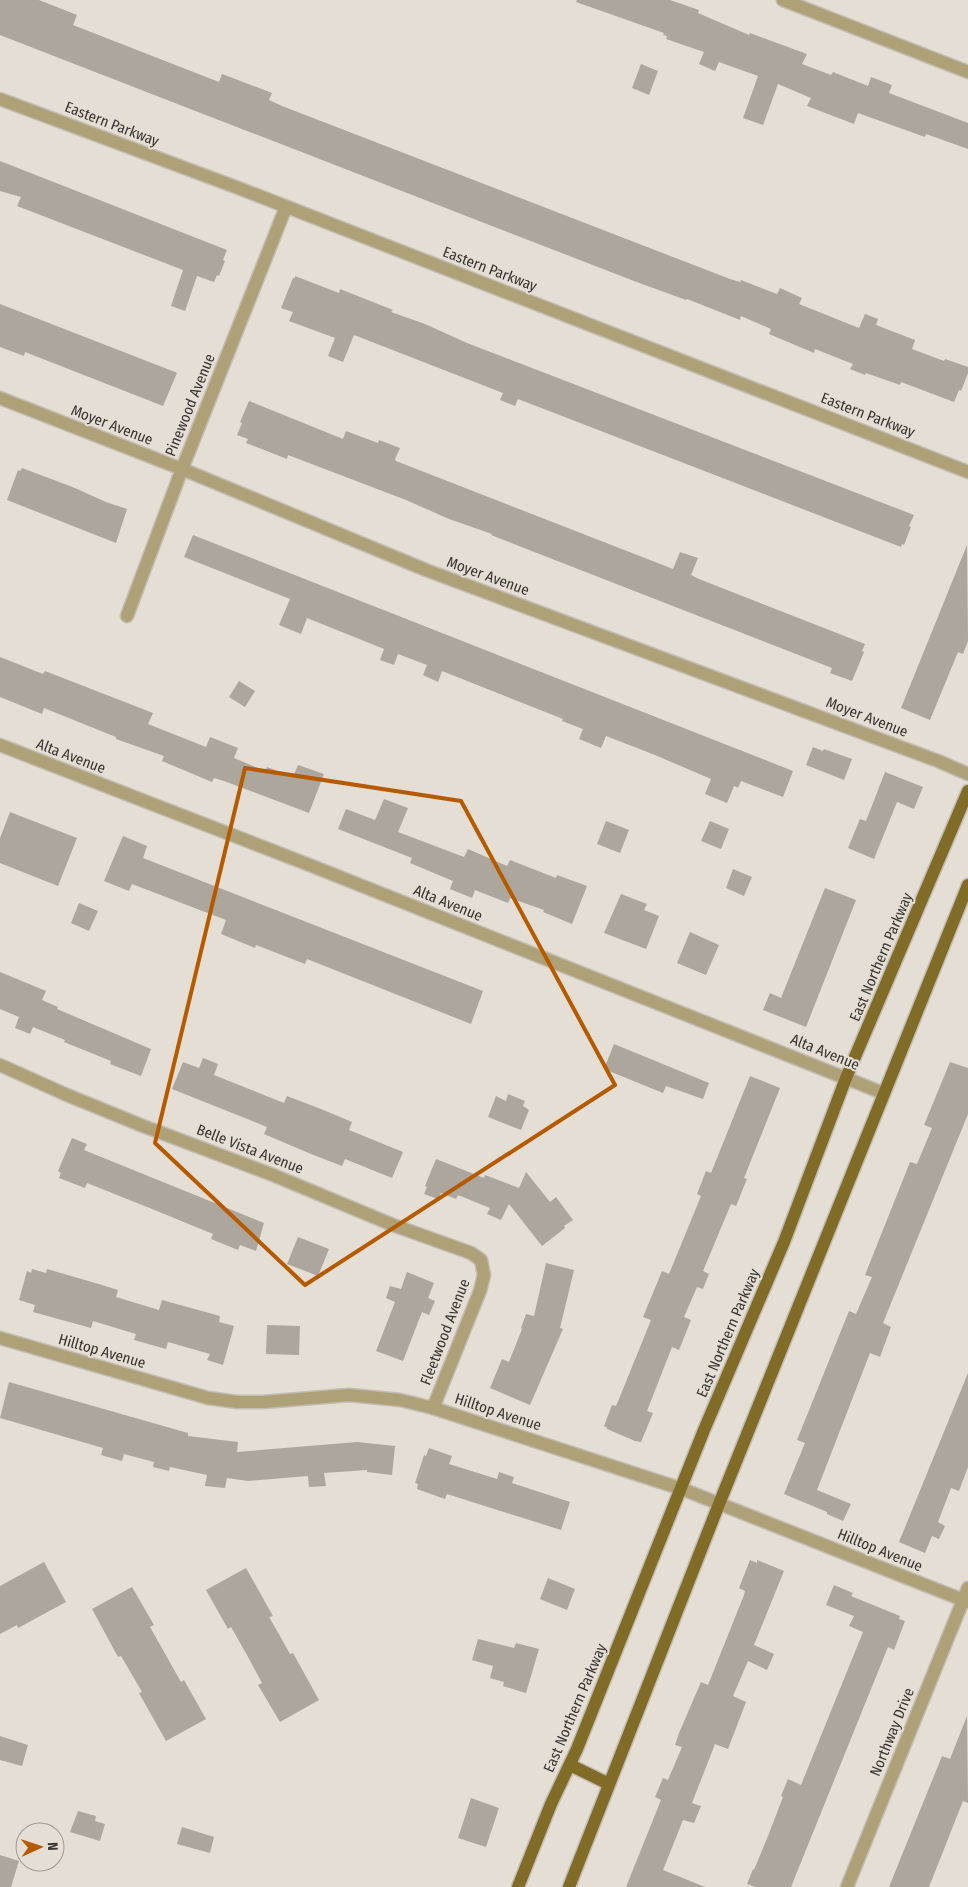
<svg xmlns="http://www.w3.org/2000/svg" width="968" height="1887" font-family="'Fira Sans Condensed',sans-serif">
	<rect width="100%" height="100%" fill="#e5ded4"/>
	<g fill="#aca69c">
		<polygon points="0,0 39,0 77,15 73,25 219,82 222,74 238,80 272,93 269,100 282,106 730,279 740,282 741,280 777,294 780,288 802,298 799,304 859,328 865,314 878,319 876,325 915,340 912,349 944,361 945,359 968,367 968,373 961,391 959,390 954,402 901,382 900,385 866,373 865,375 850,369 853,364 815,349 814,353 769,334 771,329 741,316 740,320 730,316 687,299 686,300 634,281 41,51 0,35"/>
		<polygon points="577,0 670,0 699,10 698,13 749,35 750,33 807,54 802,64 831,75 833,72 868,86 871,77 892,85 889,93 968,123 968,149 926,134 925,137 858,113 854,124 807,106 811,98 778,84 763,125 743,118 758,76 719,62 715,71 699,64 704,52 666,39 667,36 663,35 664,33 576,2"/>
		<polygon points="641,64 658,71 649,95 632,88"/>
		<polygon points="0,161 227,250 223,260 225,261 219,276 217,275 214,282 197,276 185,311 171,306 183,270 17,206 21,197 0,191"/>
		<polygon points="295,276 339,293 340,289 393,310 391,312 425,324 467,343 914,515 909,526 911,527 904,545 902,544 901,547 518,399 515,406 500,400 503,393 354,335 343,362 328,356 335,338 289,321 293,312 281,308 293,278 295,278"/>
		<polygon points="0,304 175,372 177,373 163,406 25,352 24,356 0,347"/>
		<polygon points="249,401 343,439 346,431 378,443 379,440 400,448 395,459 396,461 673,569 680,552 698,558 691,575 699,579 865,644 862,651 864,652 852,681 830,673 832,668 491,535 492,534 449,519 406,500 288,455 287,459 246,443 248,439 237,435 242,423 240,422"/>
		<polygon points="22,468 75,488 106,502 127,509 116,543 7,500 18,470 20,471"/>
		<polygon points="193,535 793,771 783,797 741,781 738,788 734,786 727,803 705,794 711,779 655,755 606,736 601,748 579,739 583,729 562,721 563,719 442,671 438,682 423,675 427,665 398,654 394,665 380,660 384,649 307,618 301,634 279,625 290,599 184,557"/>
		<polygon points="967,545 968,641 963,654 958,652 930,720 901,708"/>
		<polygon points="0,657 43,674 45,671 153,713 148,724 206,747 210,737 238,748 234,758 265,771 267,767 293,777 298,765 324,774 309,813 224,781 214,778 212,782 162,761 164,756 116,739 116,737 86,725 44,708 42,714 0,697"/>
		<polygon points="239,681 255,691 245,707 229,697"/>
		<polygon points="813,747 823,751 824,749 852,759 844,780 806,765"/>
		<polygon points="885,772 923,787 914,809 897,802 874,859 848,848 860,819 866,821"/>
		<polygon points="384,799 408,808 398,832 464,857 468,849 507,866 510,860 556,878 557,875 587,886 572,924 543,912 544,910 510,898 508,903 475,890 472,898 450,889 453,881 410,863 412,858 338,829 346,809 375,820"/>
		<polygon points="10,812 77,838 58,886 0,863 0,838"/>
		<polygon points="606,821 629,830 620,853 597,844"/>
		<polygon points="710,821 729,829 721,849 701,841"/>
		<polygon points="123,836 147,846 143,858 483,991 471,1024 307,959 305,964 256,945 255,948 221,934 226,920 192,907 132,884 129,891 104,881"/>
		<polygon points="733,869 752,877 744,896 726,888"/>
		<polygon points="825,888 856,900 806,1027 763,1010 770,993 781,998"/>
		<polygon points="621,894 647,904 644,910 659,916 646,949 604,933"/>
		<polygon points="79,903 98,911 89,931 71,923"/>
		<polygon points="690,932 719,945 706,975 677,963"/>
		<polygon points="0,972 46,991 42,1000 58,1007 57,1009 151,1049 141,1076 110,1064 111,1061 64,1042 65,1040 33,1027 30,1034 15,1028 19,1017 0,1009"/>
		<polygon points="614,1044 709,1083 703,1099 666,1086 663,1093 604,1069"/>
		<polygon points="203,1058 218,1064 214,1075 284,1103 287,1096 321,1109 352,1122 349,1130 403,1152 392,1178 345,1159 342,1166 311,1154 264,1134 267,1127 172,1089 183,1062 199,1068"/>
		<polygon points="950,1062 968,1068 968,1114 883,1323 891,1327 880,1357 870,1353 817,1490 851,1504 843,1521 827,1514 827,1512 784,1494 805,1443 797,1440 849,1311 856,1314 872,1277 865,1275 910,1162 917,1164 932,1128 924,1125"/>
		<polygon points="750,1076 780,1088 744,1178 747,1179 736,1206 731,1204 703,1271 709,1274 703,1289 697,1287 684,1317 691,1320 679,1350 672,1347 647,1411 653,1413 641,1442 635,1441 607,1429 607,1428 604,1426 612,1405 616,1406 619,1399 651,1320 643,1317 662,1271 669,1274 701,1196 697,1194 706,1171 711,1173"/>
		<polygon points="508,1094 525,1101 523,1106 529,1110 521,1130 488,1117 496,1096 506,1101"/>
		<polygon points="72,1138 87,1144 84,1150 264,1223 256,1251 240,1245 238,1250 211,1239 213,1234 157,1211 87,1183 85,1188 59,1178 61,1173 58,1171"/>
		<polygon points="436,1159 484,1178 485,1175 519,1188 526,1172 550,1202 556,1197 573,1220 564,1226 565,1228 542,1246 509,1204 501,1220 487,1214 490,1208 458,1195 456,1199 441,1193 438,1199 424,1194 427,1187 425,1186"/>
		<polygon points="298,1237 329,1249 318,1276 287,1264"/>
		<polygon points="546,1263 574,1270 560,1328 563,1329 530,1405 490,1388 502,1359 509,1362 522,1329 521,1328 526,1314 534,1316"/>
		<polygon points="32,1269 46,1273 47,1269 102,1285 118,1290 116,1297 159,1310 162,1300 220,1316 219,1322 234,1326 223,1365 207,1360 210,1354 168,1342 166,1349 134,1340 136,1334 93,1321 91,1328 33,1312 35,1305 19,1300 27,1271 31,1273"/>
		<polygon points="407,1272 434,1283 428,1298 435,1301 429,1315 422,1312 403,1361 376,1351 395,1302 386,1298 390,1286 401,1289"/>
		<polygon points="267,1325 300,1326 299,1355 266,1354"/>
		<polygon points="968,1373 968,1467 959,1491 951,1488 938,1522 945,1526 939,1539 932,1536 925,1553 899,1542"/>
		<polygon points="9,1382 188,1433 188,1436 238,1442 237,1452 357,1442 395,1446 392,1475 367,1472 367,1470 324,1473 326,1486 309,1487 308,1476 248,1481 227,1478 225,1488 205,1486 207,1475 170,1467 169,1471 153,1467 154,1462 124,1454 122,1461 101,1455 103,1448 0,1418"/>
		<polygon points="429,1448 452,1456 449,1464 497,1479 499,1472 514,1477 512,1483 570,1502 561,1530 447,1494 445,1499 417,1489 418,1484 415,1483 424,1455 426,1456"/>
		<polygon points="750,1560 757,1563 757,1560 784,1571 754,1645 774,1654 767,1670 748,1661 733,1696 746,1702 728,1749 715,1744 692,1803 701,1806 694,1823 683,1820 663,1870 705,1887 626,1887 661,1800 655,1797 663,1778 668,1780 682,1747 675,1745 679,1733 701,1682 708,1685 744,1595 745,1591 739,1588"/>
		<polygon points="44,1562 66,1602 18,1628 17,1625 0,1634 0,1586"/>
		<polygon points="246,1568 273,1616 269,1617 280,1636 290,1654 293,1653 319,1700 280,1722 258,1685 262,1683 247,1655 231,1627 228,1629 206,1590"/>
		<polygon points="548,1578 575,1589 567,1610 540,1599"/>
		<polygon points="834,1585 853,1593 851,1596 900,1616 899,1619 905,1621 894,1650 888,1647 791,1887 755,1887 747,1884 753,1869 754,1870 768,1836 783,1797 781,1796 788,1779 801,1785 863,1632 849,1626 854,1616 826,1605"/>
		<polygon points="132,1587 154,1625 150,1627 181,1682 184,1680 206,1719 166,1741 139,1693 142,1692 131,1673 121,1656 118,1657 92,1609"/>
		<polygon points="478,1639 514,1648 516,1643 539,1649 526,1693 503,1686 504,1682 490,1678 493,1666 472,1660"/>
		<polygon points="967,1716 968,1803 963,1801 929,1887 889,1887 942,1756 950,1759"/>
		<polygon points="0,1736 28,1745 22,1766 0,1760"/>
		<polygon points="471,1798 499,1808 486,1847 458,1838"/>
		<polygon points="78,1811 96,1816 95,1821 105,1824 100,1841 70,1832"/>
		<polygon points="182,1827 214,1837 210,1853 177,1844"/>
		<polygon points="0,1855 19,1861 11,1887 0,1887"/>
	</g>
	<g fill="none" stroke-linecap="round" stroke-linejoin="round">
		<g stroke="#c2bcb3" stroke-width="15">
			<g id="street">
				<polyline points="783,0 968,72"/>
				<polyline points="0,99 241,189 968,472"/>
				<polyline points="0,398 182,469 426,570 938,761 968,774"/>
				<polyline points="127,616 182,469 286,207"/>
				<polyline points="0,745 312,866 883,1093"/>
				<polyline points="0,1065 67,1095 143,1126 273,1175 393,1225 471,1253 481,1260 484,1275 480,1291 433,1408"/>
				<polyline points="0,1338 208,1398 237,1402 263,1402 349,1395 400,1400 433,1408 682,1489 968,1602"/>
				<polyline points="847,1887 968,1588"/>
			</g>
		</g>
		<g stroke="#c2bcb3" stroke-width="15">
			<g id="primary">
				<polyline points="570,1765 609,1784"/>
				<polyline points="518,1887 551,1804 577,1749 704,1430 784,1242 846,1078 968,791"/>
				<polyline points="569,1887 719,1504 968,885"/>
			</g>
		</g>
		<use href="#street" stroke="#aea177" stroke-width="12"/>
		<use href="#primary" stroke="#806c27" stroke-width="12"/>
	</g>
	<path fill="none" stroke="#b65a00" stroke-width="4" stroke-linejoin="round" d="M245,768L461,801L615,1085L305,1285L155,1143Z"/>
	<g text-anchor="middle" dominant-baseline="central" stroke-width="4" stroke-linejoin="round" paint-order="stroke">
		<g font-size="15" fill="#363430" stroke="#e5ded4">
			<text transform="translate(112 124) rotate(21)">Eastern Parkway</text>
			<text transform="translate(490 269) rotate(21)">Eastern Parkway</text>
			<text transform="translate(190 405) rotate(-68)">Pinewood Avenue</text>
			<text transform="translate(868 415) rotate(21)">Eastern Parkway</text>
			<text transform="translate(112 425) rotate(21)">Moyer Avenue</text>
			<text transform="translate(488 576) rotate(20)">Moyer Avenue</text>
			<text transform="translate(867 717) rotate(21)">Moyer Avenue</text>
			<text transform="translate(71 756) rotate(21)">Alta Avenue</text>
			<text transform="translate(448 903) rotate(22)">Alta Avenue</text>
			<text transform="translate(881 957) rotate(-67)">East Northern Parkway</text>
			<text transform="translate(825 1052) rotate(22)">Alta Avenue</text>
			<text transform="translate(250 1149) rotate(21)">Belle Vista Avenue</text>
			<text transform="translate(445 1332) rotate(-69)">Fleetwood Avenue</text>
			<text transform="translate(728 1333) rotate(-67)">East Northern Parkway</text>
			<text transform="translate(102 1351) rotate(16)">Hilltop Avenue</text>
			<text transform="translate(498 1412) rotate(18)">Hilltop Avenue</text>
			<text transform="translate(880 1550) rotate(22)">Hilltop Avenue</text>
			<text transform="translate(575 1708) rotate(-67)">East Northern Parkway</text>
			<text transform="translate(892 1732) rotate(-68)">Northway Drive</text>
		</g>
	</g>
	<g transform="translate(40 1847) rotate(87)"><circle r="24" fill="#e5ded4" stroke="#9f9a92"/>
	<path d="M0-4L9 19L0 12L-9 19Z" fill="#b65a00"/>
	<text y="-8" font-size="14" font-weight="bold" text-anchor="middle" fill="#363430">N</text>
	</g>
</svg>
